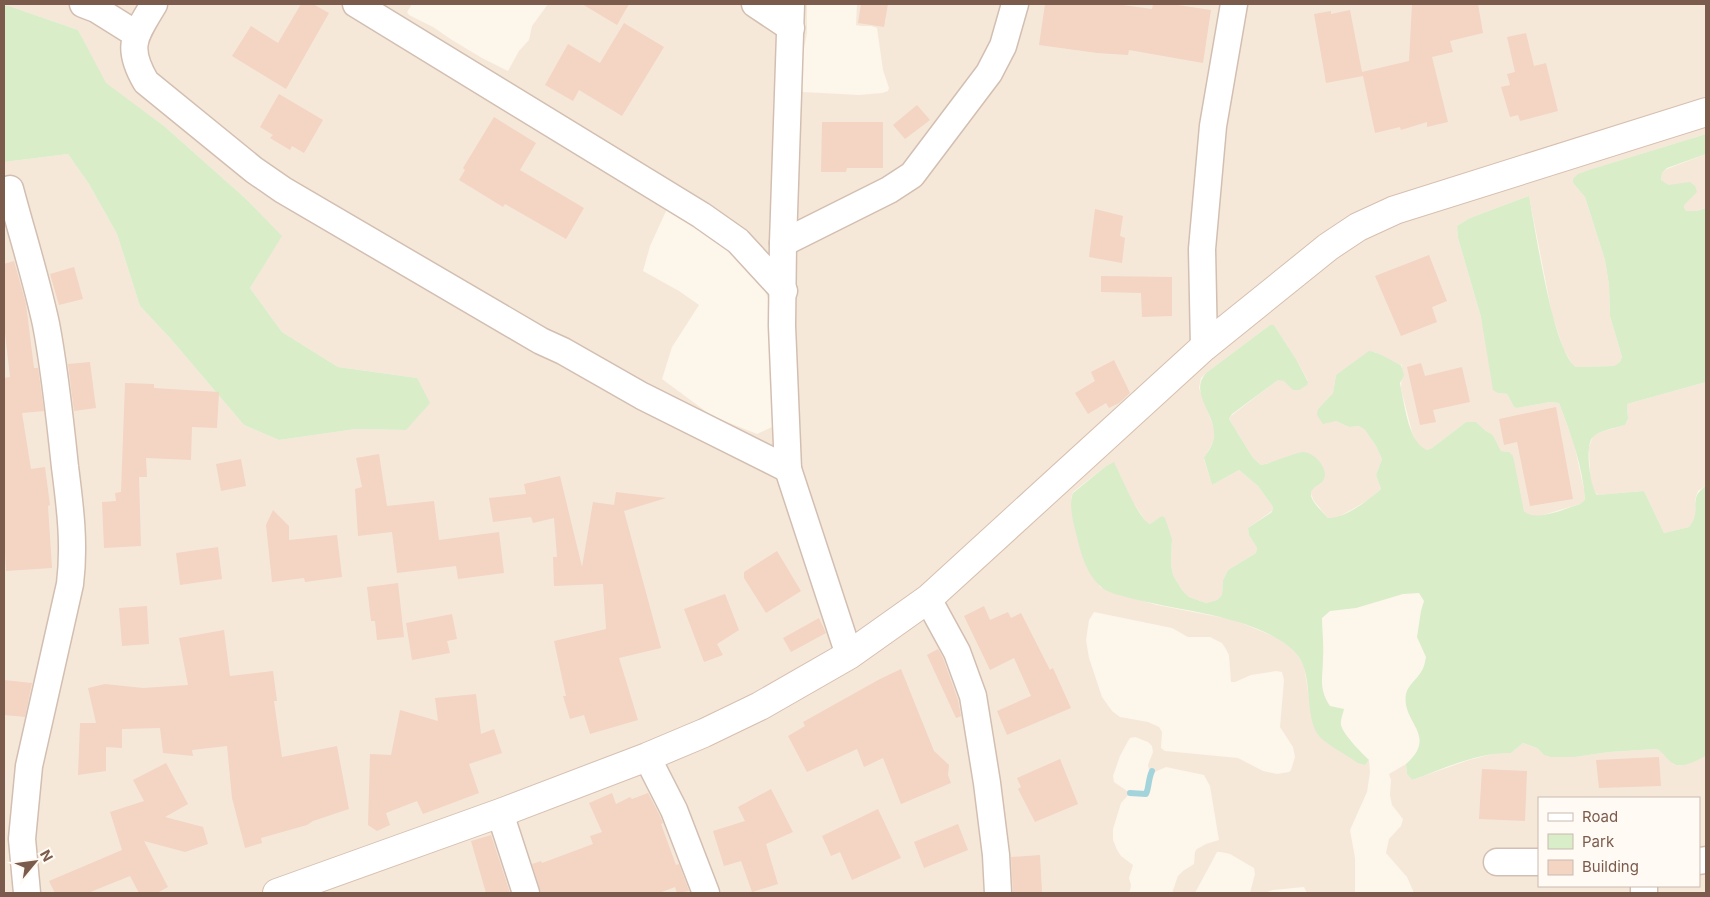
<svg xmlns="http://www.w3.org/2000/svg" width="1710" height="897" font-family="Inter,sans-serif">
	<rect width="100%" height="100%" fill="#fdf6eb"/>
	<g fill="#f5e8d9" fill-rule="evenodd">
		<path d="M4,4H412L407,12L409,15L433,27L452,40L482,58L508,71L519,51L529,40L532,26L548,4H807V33L801,63V84L803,92L859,95L882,93L888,91L889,88L883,70L877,28L871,26H861L856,25L857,4H1706V134L1595,168L1573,183L1585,197L1605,260L1609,285L1610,316L1622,357L1620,362L1614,366L1576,367L1572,364L1563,348L1552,314L1529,196L1470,218L1457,226L1458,238L1481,317L1498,393L1507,394L1514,407L1517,408L1550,402L1559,403L1574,443L1584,490L1585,501L1580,504L1540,516L1533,517L1527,514L1524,511L1509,452L1501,451L1493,435L1486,431L1476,422H1466L1432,448L1427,450L1421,448L1416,442L1412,432L1401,389L1402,365L1388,360L1375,352L1336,375L1333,393L1318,409L1336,421L1349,427L1359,426L1365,430L1376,446L1382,459L1376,475L1381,489L1370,499L1344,514L1334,519L1328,518L1314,501L1311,494L1312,489L1321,483L1273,462L1261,465L1253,458L1229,419L1232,415L1278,380L1308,381L1296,359L1274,325H1270L1206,373L1201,378L1199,388L1215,431L1213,442L1204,459L1212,485L1239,470L1258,486L1273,507L1272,511L1248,528L1249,535L1257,548L1256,553L1228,570L1223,580L1222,595L1217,600L1206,603L1189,597L1182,590L1173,575L1171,564L1172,539L1162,517L1150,524L1146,522L1135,505L1105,467L1073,492L1071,498L1076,531L1100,587L1111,592L1157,605L1234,620L1278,638L1296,652L1304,666L1313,723L1365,765L1369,760L1370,772L1367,792L1350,830L1355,858V893H1307L1304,887L1273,890L1264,893H1250L1255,874L1254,868L1230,854L1221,852H1217L1195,893H1172L1178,876L1183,871L1194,864L1195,852L1197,849L1206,844L1219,840L1210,786L1204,775L1166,767L1155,772L1149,770L1148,765L1153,752L1152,746L1148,742L1135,737L1130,738L1128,741L1120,756L1113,776L1114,782L1130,793L1121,803L1113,829V840L1117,850L1121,856L1133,865L1129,878L1131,885L1130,891L1127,893H4V162L68,154L89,184L117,234L140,306L170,338L244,425L279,440L356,429L406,430L417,378L338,367L282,332L250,288L281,236L245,198L164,126L105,83L78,30L9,6H4ZM667,209L728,248L762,284L775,316L777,354L772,427L757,434L712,416L662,379L672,347L699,305L679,291L643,271L650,246ZM1094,612L1172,628L1188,637H1210L1222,643L1226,649L1229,655L1231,682H1235L1251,675L1276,671L1282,672L1284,680L1280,727L1293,747L1295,757L1291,770L1289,772L1277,774L1263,771L1238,758L1165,751L1161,748L1162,732L1159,727L1148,722L1120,717L1112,711L1102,697L1089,658L1086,640L1089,620Z"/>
		<polygon points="1706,154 1706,208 1697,211 1686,211 1684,207 1685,204 1669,185 1661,180 1662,173 1667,169"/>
		<polygon points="1706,382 1706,486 1698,491 1695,500 1695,518 1692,524 1689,527 1664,533 1644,491 1598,495 1593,490 1590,476 1589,447 1593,436 1601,432 1625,425 1628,419 1627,404"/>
		<path d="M1523,743L1537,748L1544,755L1575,757L1609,752L1657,749L1663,752L1673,764L1680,766L1706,756V893H1414L1407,877L1386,853L1389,839L1401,826L1403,819L1392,805L1390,795L1391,780L1389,774L1406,764L1407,774L1412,780L1469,760L1500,752L1511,753ZM1539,798H1699V886H1539Z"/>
	</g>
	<g fill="#d8edc8">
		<polygon points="4,6 9,6 78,30 106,83 164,126 245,198 282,236 250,288 282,332 338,367 417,378 430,403 406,430 356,429 279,440 244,425 170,338 140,306 117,234 89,184 68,154 4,162"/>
		<path d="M1706,134V154L1667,168L1662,173L1661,180L1669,185L1690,182L1695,186L1697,192L1685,204L1684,207L1686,211H1697L1706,208V382L1627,404L1628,419L1625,425C1616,428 1599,430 1592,438C1585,448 1590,486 1597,495L1644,491L1664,533L1689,527C1703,512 1686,499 1706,486V756C1697,760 1681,770 1672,763C1666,758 1664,753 1657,749L1609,752L1575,757H1551L1544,755L1537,748L1523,743L1511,753C1478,752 1443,769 1412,780L1407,774L1406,764C1439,735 1401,723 1406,694C1408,685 1417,679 1421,672C1424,668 1425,662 1426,657L1417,637L1421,611L1424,601L1419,593L1403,594L1356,608L1330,611L1322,618C1322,631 1324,644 1323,657C1323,677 1318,688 1330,706L1344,709C1343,714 1340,720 1341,725C1344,736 1362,753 1369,760L1365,765L1358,763C1348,756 1328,745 1320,737C1302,717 1316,672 1294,651C1258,616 1178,611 1130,598C1120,595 1106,593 1099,585C1086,572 1081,554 1077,537C1074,525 1068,504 1073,493L1105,467L1114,462C1120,474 1139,520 1150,524L1162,516L1165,518L1172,539L1171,564L1173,575L1182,590L1189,597L1206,603L1217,600L1222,595L1223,580L1228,570L1256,553L1257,548L1249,535L1248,528L1272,512L1273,507L1258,486L1239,470L1212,485L1204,458C1209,450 1215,442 1214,433C1214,412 1189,392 1206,373L1270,325H1274L1296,359L1308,382L1307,385L1299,390H1293L1284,381L1278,380L1232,414L1229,419L1253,458L1261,465C1275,462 1288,455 1302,452C1313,451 1329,468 1324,479C1322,485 1312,486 1311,493C1310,501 1323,512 1328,518C1344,519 1369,500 1381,489L1376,475L1382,459L1376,446L1365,430L1359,426L1349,427L1336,421L1323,424L1317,415L1318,409L1333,393L1336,375L1369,351C1379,352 1391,361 1401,365L1404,375L1400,383L1401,389C1405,407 1409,443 1427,450L1432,448L1466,422H1476L1486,431L1493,435L1501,451L1509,452L1513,456L1524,511C1534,523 1567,508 1580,504L1585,500C1583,467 1571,434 1559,403L1550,402L1517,408L1514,407L1507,394L1498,393L1493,390L1481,317L1458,238L1457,226L1470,218L1529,196C1535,226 1553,353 1576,367L1614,366L1620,362L1622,357L1610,316L1609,285L1605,260L1585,197L1573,183V179L1578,174L1595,168Z"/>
	</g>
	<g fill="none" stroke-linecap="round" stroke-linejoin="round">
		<path stroke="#a4d4db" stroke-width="6" d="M1130,793L1146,794C1149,788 1148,780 1152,771"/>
	</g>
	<g fill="#f4d4c2">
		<polygon points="301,4 313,4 329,13 286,89 232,56 251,26 278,43"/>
		<polygon points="582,4 629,4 617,25"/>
		<polygon points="861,4 888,4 884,27 858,23"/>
		<polygon points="1045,4 1115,4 1152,9 1153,4 1171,4 1211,10 1203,63 1129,50 1128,55 1097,53 1039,45"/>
		<polygon points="1412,4 1478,4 1483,33 1450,41 1453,52 1432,57 1448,122 1427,127 1427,122 1401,130 1400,127 1375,133 1363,76 1326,83 1314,14 1331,11 1331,14 1350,10 1362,72 1409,61"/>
		<polygon points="624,23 664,47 622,116 579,90 573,101 545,85 568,44 600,63"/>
		<polygon points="1526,33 1534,66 1546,63 1558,111 1520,121 1518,115 1510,117 1501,87 1510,85 1507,74 1515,72 1507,37"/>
		<polygon points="279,94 323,120 304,153 292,146 290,150 270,138 273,135 260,127"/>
		<polygon points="917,105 930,120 905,139 893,125"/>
		<polygon points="494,117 536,143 520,170 584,208 566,239 505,204 503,207 459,180 465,170 463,168"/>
		<polygon points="822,122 883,122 883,168 847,168 846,172 821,172"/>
		<polygon points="1095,209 1123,216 1120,236 1125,238 1122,263 1089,257"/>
		<polygon points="1429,255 1447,301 1432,307 1437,322 1401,336 1375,276"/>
		<polygon points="14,261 26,304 34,368 38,368 44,411 22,413 31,469 45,467 50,505 48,506 52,568 6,571 4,530 4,378 10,377 4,324 4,264"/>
		<polygon points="74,267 83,299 59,305 50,274"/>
		<polygon points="1101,276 1172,277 1172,316 1142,317 1141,293 1101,292"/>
		<polygon points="1114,360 1130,393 1119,403 1109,408 1106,403 1088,414 1075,393 1095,381 1091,372"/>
		<polygon points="90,362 96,408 74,411 68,364"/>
		<polygon points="1421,363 1425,376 1462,367 1470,402 1433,410 1436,422 1420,425 1407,367"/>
		<polygon points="125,383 154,384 154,388 219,392 217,428 192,427 191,460 146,458 147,477 139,477 141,546 104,548 102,502 116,501 115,493 121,492"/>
		<polygon points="1556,407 1573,499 1530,506 1517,442 1504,445 1499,419"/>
		<polygon points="379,454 387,506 434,501 439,540 499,532 504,573 458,579 456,566 397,573 392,532 358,536 355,489 362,487 356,458"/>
		<polygon points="241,459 246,486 221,491 216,464"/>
		<polygon points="560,476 582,567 593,502 614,505 616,492 666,498 624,511 661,648 619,658 638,720 590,734 584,715 570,719 563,696 566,696 554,641 606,629 603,584 554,586 553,557 557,557 554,518 533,523 531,517 493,522 489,498 526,494 524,484"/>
		<polygon points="273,510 289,526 289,540 337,535 342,577 305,582 304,578 272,582 266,525"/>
		<polygon points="218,547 222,579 180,585 176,553"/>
		<polygon points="777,551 801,591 766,613 744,578 744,572"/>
		<polygon points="398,583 404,637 377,640 375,621 371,621 367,587"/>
		<polygon points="725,594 739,630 717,644 723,655 704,662 684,609"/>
		<polygon points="147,606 149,644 122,646 119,608"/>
		<polygon points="984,606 990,620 1008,612 1011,618 1021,613 1050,670 1053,668 1071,708 1007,735 997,711 1031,696 1014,658 990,670 964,616"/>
		<polygon points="452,614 457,639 447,641 450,653 412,660 406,623"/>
		<polygon points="819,618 826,633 791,652 783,638"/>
		<polygon points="224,630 230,676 273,671 277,701 274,701 282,757 337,746 349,809 313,821 307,825 261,838 262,843 245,848 232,798 227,746 192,750 193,756 163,753 160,728 122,729 122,748 106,747 106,771 78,775 80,723 96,723 88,688 105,684 143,688 188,685 179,638"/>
		<polygon points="938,649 943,658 958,700 961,716 956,718 927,655"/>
		<polygon points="901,669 934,751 949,765 948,775 951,783 901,804 883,758 864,767 857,749 807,772 788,736 805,726 803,722 880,679"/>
		<polygon points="4,680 32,683 25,717 4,715"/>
		<polygon points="476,694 481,734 494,729 502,753 469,764 479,793 423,814 417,801 386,813 390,825 377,831 368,825 370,754 391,755 400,710 438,721 435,698"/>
		<polygon points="1659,757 1661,786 1599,788 1596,760"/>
		<polygon points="1060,759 1078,804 1035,822 1018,789 1021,787 1017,778"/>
		<polygon points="166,763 188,804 165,817 203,827 208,844 185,852 144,841 168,887 157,893 139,893 130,876 88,893 55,893 49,881 122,850 110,812 144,801 133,780"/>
		<polygon points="1482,769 1527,771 1525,821 1479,819"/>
		<polygon points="771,789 793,832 766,844 778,884 752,892 741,861 724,866 713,831 745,821 738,807"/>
		<polygon points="612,793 616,804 630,797 632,799 648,793 660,816 663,823 661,824 676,865 679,864 689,891 677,893 675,887 659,893 541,893 532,864 541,861 542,863 593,844 590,836 602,832 589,803"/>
		<polygon points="878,809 901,858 852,880 840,852 831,856 822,836"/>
		<polygon points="958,824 968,850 924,868 914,842"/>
		<polygon points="491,835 510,893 486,893 471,841"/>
		<polygon points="1040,855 1042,892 1013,893 1011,857"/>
	</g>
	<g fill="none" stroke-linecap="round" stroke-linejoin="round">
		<g stroke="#d3bfb2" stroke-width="29">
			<g id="street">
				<polyline points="83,4 96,9 136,34"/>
				<path d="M154,4C135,36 125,46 146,82L254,170L283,190L541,341L563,351L642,396L788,469"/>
				<polyline points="356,4 701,215 738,241 784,291"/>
				<polyline points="755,4 791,28"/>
				<polyline points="791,4 783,243 782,326 788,469 849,655"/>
				<path d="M10,189C22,234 36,278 46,324C55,371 60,419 65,467C70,506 75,544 70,584L29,766L22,839L27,893"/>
				<polyline points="783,243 889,190 912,175 989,73 1003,46 1015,4"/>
				<polyline points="1204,347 1202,249 1213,126 1234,4"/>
				<polyline points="928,599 957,652 973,696 987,783 996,855 998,893"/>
				<polyline points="647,757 674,810 706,893"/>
				<polyline points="500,813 526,893"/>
				<polyline points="1699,861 1706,860"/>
				<polyline points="1497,862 1539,862"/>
				<polyline points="1644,886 1644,893"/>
			</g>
		</g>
		<g stroke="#d7bfaf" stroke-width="30">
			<polyline id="secondary" points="277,893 500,813 647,757 704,733 760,706 849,655 928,599 1204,347 1328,247 1358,227 1395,210 1706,112"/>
		</g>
		<use href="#street" stroke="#fff" stroke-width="26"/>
		<use href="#secondary" stroke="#fff" stroke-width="28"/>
	</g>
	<rect width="1710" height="897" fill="none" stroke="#7b5b4c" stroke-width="10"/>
	<rect x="1538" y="797" width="162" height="90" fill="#fffaf3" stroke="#cabab0"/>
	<rect x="1548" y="813" width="25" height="8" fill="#ffffff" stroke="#cabab0"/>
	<text x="1582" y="822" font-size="15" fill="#7b5b4c">Road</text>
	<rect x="1548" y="834" width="25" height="15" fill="#d8edc8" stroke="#cabab0"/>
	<text x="1582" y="847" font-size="15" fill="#7b5b4c">Park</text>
	<rect x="1548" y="860" width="25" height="15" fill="#f4d4c2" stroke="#cabab0"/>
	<text x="1582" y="872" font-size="15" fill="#7b5b4c">Building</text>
	<g transform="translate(35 862) rotate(61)" stroke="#fffaf3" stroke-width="4" paint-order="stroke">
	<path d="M0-4L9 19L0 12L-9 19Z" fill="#7b5b4c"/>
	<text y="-8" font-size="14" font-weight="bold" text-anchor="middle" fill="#7b5b4c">N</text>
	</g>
</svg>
